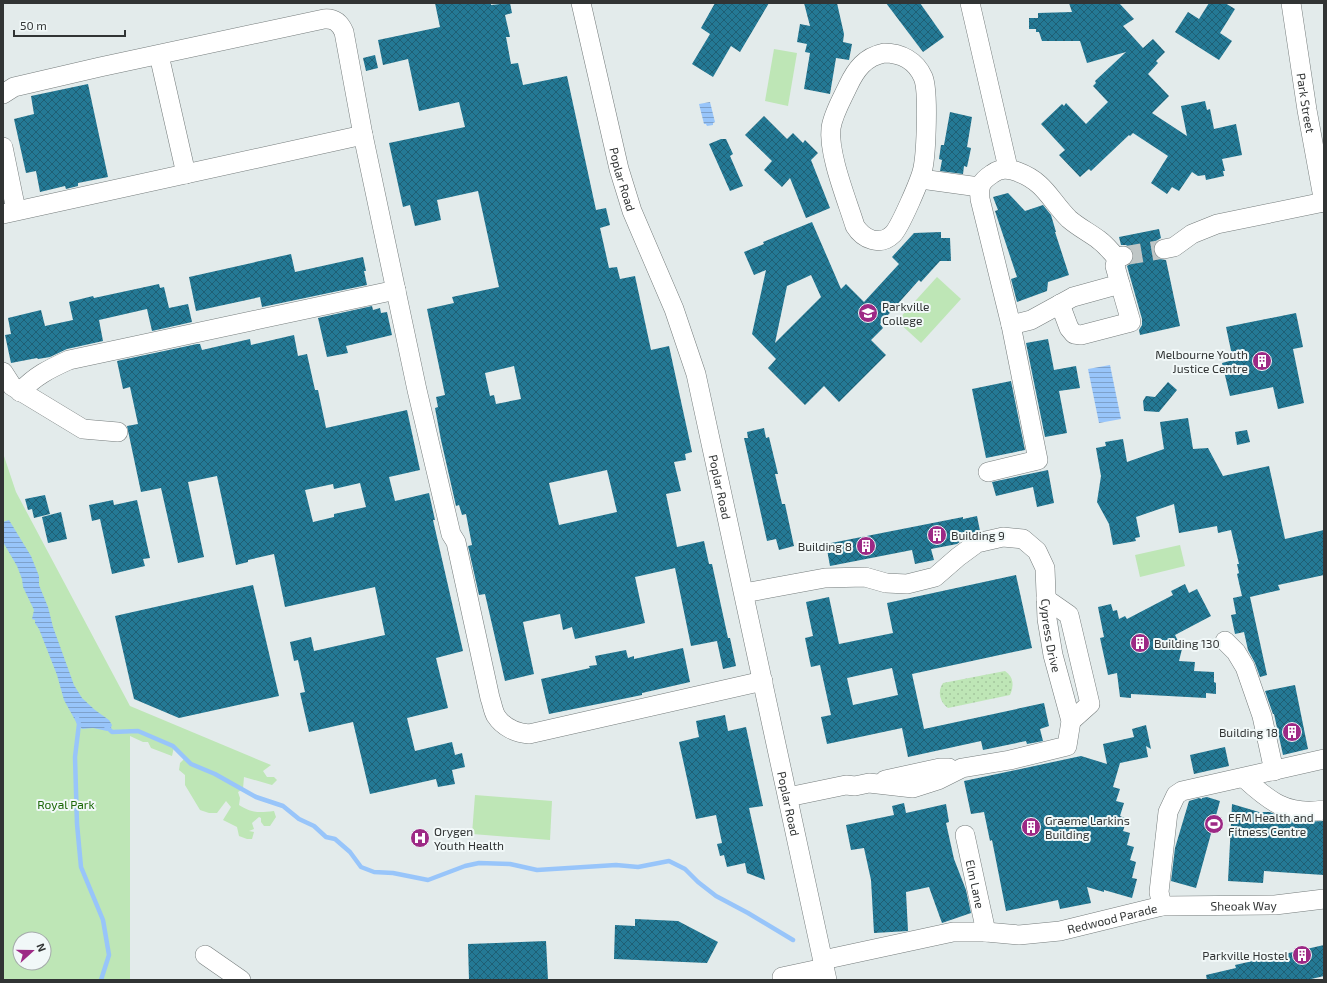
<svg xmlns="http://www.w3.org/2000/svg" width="1327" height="983" font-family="'Exo 2',sans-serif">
	<defs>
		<pattern id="garden-dots" width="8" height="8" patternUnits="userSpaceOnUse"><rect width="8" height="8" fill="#bee6b6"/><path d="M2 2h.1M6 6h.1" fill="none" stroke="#a4c69d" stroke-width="1.8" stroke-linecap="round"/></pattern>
		<pattern id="water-rules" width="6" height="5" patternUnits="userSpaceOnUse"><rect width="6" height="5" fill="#98c5fa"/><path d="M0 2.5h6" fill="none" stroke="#7da1cb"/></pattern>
		<pattern id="building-cross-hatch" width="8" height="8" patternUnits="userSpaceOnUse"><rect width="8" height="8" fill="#247995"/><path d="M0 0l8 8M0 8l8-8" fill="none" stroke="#1f5f74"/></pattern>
	</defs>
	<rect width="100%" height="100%" fill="#e3ebeb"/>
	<g fill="#bee6b6" fill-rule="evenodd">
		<polygon points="774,49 797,53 788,106 765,101"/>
		<polygon points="937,277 961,299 921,343 897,321"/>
		<path d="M3,453L16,492L130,706L271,765L263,771L267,777H274L277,780L272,785L244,777L243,789L238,792L240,798L239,805C252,813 258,813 274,811L276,817L270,826H264L261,822V818L259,817L252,823L254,829L249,831L254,832L252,839H247L239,836L237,827L223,820L231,807L226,801L217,813H209L200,810L185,785V775L179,770L180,763L185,758L174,747L172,756L151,748L148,742H143L130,736V980H3ZM20,939H44V963H20Z"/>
		<polygon points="1180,545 1185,566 1140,577 1135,555"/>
		<polygon points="475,795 552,801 550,840 472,834"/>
	</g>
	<path fill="url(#garden-dots)" d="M1005,671C1014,677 1014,686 1010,695L948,708C940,703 937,691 943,683Z"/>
	<g fill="url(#water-rules)">
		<polygon points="710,102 715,122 713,123 713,125 707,126 706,124 704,124 699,104"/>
		<polygon points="1110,365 1121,419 1099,423 1088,369"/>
		<polygon points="9,520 31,556 39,576 39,585 48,607 53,627 74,685 82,698 95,710 109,720 112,725 110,730 107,731 93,728 82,729 75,720 64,700 57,675 39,629 35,623 35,620 32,619 34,610 23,587 22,579 17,566 3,542 3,522"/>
	</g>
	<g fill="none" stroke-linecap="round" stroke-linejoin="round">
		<g stroke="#98c5fa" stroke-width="4.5">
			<polyline points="77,718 79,724 75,757 77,824 81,867 103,920 109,955 101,980"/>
			<polyline points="106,726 112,732 138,731 173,746 191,764 215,774 256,797 283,806 299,819 314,826 326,837 335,839 350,852 361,867 374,872 393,873 428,880 465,866 479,863 510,864 537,870 616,865 638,867 669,861 685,869 698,882 716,896 748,913 793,940"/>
		</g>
	</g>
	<g fill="url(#building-cross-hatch)" fill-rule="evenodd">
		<path d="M435,3H491V5L510,3L512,13L505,15L510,37H506L511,64L518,63L523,85L567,76L596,210L606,208L610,225L600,228L609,268L617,267L620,279L635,276L651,350L669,346L692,452L685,454L686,460L674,462L681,491L666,494L677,547L704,541L709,564H712L728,638H730L736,666L723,669L717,641L691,646L675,568L635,577L645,623L575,639L572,627L563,630L560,614L523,622L534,674L505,681L485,594L479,595L468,546L472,545L466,514L462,515L459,505L456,506L441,440L435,408L438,407L436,397L445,395L427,309L454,303L452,297L499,287L478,191L437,200L441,220L415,226L410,205L403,207L389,143L465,127L459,102L419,111L408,59L383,65L378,40L440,27ZM514,366L521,399L496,404L494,395L490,396L485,373ZM607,470L617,512L559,525L549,483Z"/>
		<polygon points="715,3 769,3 740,52 731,46 713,77 692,64 710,34 701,28"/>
		<polygon points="804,3 837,3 844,34 843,42 852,44 849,60 836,58 830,94 804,89 810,53 805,52 807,44 797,42 800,24 810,26"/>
		<polygon points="886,3 920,3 944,37 923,52"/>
		<polygon points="1069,3 1119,3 1134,19 1123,26 1143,48 1153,39 1165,52 1156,61 1158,63 1148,74 1169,96 1152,113 1187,136 1181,106 1205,101 1207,110 1210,109 1214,129 1236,124 1242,155 1222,159 1225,171 1223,171 1224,176 1206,180 1205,175 1198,176 1192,172 1179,191 1172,187 1167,194 1151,183 1168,156 1133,133 1130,136 1129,135 1091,171 1089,169 1080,177 1059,155 1065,150 1041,124 1062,104 1064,106 1066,103 1086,124 1108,102 1093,86 1096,83 1095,81 1126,52 1087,63 1080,41 1042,41 1039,32 1036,32 1036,29 1029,29 1029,18 1038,18 1038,13 1072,12"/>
		<polygon points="1209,3 1225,3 1235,9 1220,33 1232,41 1219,60 1175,32 1188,12 1199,19"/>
		<polygon points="375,55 378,68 366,71 363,58"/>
		<polygon points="88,84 108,177 78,183 78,186 66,189 65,186 40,192 36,171 26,173 14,119 34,114 31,96"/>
		<polygon points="950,112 972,117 967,147 971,148 970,153 967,167 964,166 963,174 940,171 942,160 939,159 941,145 944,145"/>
		<polygon points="764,116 787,139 793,133 803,143 805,140 818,153 811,160 830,208 806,218 790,178 782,187 764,170 772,161 745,135"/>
		<polygon points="721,139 726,139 733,154 730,156 743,186 730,191 709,144"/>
		<polygon points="1008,193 1025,211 1043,205 1051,215 1056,232 1055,232 1069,275 1048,282 1047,291 1017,302 1011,279 1017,277 995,211 998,210 993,197"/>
		<path d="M812,222L841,289L846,284L864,302L899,264L892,257L914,233L941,232V238H950L951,261H940L921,282L919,280L880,324L883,328L871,340L886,355L839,402L824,386L805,405L768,368L776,359L752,334L766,270L754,275L744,252L764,244L763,242ZM811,275L821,297L775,343L787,286Z"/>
		<polygon points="1159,229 1161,238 1156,241 1154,245 1153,252 1156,256 1160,259 1166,260 1180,326 1140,335 1139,330 1142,325 1142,319 1127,266 1131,263 1134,259 1134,253 1130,248 1126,245 1121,245 1119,237"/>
		<polygon points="291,254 295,272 363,257 366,271 364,271 367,285 262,307 260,297 196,311 189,277"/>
		<polygon points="159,284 160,288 164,287 169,308 188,304 192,322 152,331 147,309 99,320 103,341 67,349 50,357 38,359 37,358 11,363 5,335 11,334 8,318 41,310 45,326 73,320 69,302 93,296 94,298"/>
		<polygon points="372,306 373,310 380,308 381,313 387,312 392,335 346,346 348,353 327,357 318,318"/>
		<polygon points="1296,313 1303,347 1293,349 1304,403 1278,409 1273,387 1230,396 1222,363 1233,360 1226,327"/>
		<path d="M294,335L298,356L307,354L315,390H318L326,428L407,410L420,470L389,477L395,501L429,493L435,520H433L463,651L436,658L448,708L407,718L415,751L452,742L455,755L462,753L465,767L452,770L455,784L438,787L436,779L370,794L353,722L309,732L300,693L305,692L298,660L294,661L290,642L311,637L314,651L385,635L375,587L285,607L274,554L248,560V562L236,565L217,476L188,482L204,557L178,563L161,488L141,492L127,426L138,424L130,387L123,389L117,361L197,344H200L202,350L250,339L251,345ZM360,483L366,507L334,514V517L313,522L305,490L333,484L334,489Z"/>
		<polygon points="1048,339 1054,370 1076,366 1080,388 1059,391 1067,433 1045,437 1026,343"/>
		<polygon points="1011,381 1025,450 986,458 972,389"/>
		<polygon points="1168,382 1177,390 1159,412 1144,411 1143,401 1146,396 1155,397"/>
		<polygon points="1188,418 1193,449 1208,448 1223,476 1269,466 1285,539 1324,530 1324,575 1278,585 1280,590 1250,597 1267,675 1260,677 1255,663 1248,650 1244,632 1235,634 1231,615 1236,614 1233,598 1242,596 1237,574 1239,573 1237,564 1239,564 1231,530 1218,533 1217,526 1179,533 1174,504 1136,517 1140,537 1135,538 1136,541 1113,545 1109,524 1097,502 1101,476 1096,448 1106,446 1105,442 1123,439 1127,462 1164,449 1160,422"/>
		<polygon points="764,428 766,438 769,437 778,474 775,474 782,504 785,504 794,546 779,550 776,539 767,541 744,438 748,438 747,432"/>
		<polygon points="1247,430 1250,442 1237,445 1235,432"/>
		<polygon points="1048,470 1054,503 1037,507 1033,487 996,496 992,482"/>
		<polygon points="45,495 50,514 34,518 32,509 28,510 25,499"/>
		<polygon points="113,500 114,505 137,500 150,558 143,559 145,566 112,574 100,519 92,521 89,505"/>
		<polygon points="61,512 67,539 48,543 42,517"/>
		<polygon points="977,516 980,531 970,534 957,544 931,549 934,560 915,564 912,550 830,566 826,544 963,517 963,519"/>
		<path d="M1016,575L1032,648L912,674L924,729L1044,703L1049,726L1040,729L1043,741L1027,744L1026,741L983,750L981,741L908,757L902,728L827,744L821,717L831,715L820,665L811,667L805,638L813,636L806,602L829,597L839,644L893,633L887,603ZM892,668L898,695L853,705L847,678Z"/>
		<polygon points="1185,584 1189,593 1197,589 1211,616 1175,635 1182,649 1179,661 1195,662 1194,671 1214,672 1214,682 1216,683 1216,694 1206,693 1206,698 1131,694 1131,698 1120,697 1117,673 1108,675 1100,638 1104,637 1098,607 1111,604 1113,611 1117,610 1119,619 1125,616 1127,619 1173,595 1171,591"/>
		<polygon points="253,585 279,696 179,718 134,699 115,616"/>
		<polygon points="683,648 690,682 642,693 642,695 549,714 541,679 590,668 589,666 597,665 595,656 626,650 628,658 634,656 634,659"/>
		<polygon points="1295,685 1308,749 1283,755 1274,714 1273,714 1265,691"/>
		<polygon points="725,715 728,731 746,727 763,806 749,808 765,880 747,873 745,863 727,867 724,855 720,856 717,844 722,843 716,815 696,819 679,742 699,737 696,721"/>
		<polygon points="1146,725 1151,749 1146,746 1148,757 1120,763 1113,787 1120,789 1116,801 1124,803 1120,816 1127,819 1123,831 1130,833 1127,845 1134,847 1130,860 1136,862 1132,878 1137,879 1132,898 1104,890 1104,892 1087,887 1091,903 1060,909 1058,900 1006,911 992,840 990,841 984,812 971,814 964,781 1081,756 1107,764 1103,744 1134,737 1132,729"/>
		<polygon points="1225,747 1229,766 1194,774 1190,755"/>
		<polygon points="1207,797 1220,801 1196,888 1171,881 1175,848 1189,801 1199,798 1202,799 1202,798"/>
		<polygon points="904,803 906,813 946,804 949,822 946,823 954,859 966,890 971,913 942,923 929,887 906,892 908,931 874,933 871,880 864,848 851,850 846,825 894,815 892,806"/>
		<polygon points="1232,804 1259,812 1270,812 1285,819 1297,822 1324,821 1324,875 1264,871 1263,883 1228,881"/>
		<polygon points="635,919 678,921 718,942 707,963 614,959 615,925 635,926"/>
		<polygon points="546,941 548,980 469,980 468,944"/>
		<polygon points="1324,945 1324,976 1307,980 1207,980 1206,975 1236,968 1235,965"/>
	</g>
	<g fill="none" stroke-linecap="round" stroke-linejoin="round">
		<polyline stroke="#bfc6c6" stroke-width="19" stroke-dasharray="19 10" stroke-linecap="butt" points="1123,256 1164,249"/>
		<g stroke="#757c7c" stroke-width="20">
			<g id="minor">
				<path id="s1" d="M581,3L619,169L632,211L674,309L696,374L827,980"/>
				<polyline points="970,3 1008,168"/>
				<path id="s2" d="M1291,3L1307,110L1324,203"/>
				<path d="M884,53C901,53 916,61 923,77C929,90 926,153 923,168C921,179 900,227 893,234C880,247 863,239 855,226C847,200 828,154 831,128C833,114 842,99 848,86C856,69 865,57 884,53Z"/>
				<polyline points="159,55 186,174"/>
				<path d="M3,94L14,87L100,67L324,19C334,18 340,23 344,32L363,135L417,390L451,534L456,542L490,698C492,703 493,711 496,716C503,727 516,733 529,734L763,681"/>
				<polyline points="3,147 16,210"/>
				<polyline points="921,179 979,187"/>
				<polyline points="3,214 363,135"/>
				<polyline points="1164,249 1174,247 1192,234 1217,224 1324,202"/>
				<polyline points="1060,304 1069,328 1074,334 1081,335 1131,322 1120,284"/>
				<polyline points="1011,325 1031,320 1073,297 1120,284 1115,266 1117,258"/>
				<polyline points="3,372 12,386 83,429 118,432"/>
				<path d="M20,392C35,376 49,369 69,360L396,290"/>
				<path d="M988,472L1038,460L1011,325L980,199C979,186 980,182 992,174C1000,168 1008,168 1018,172C1045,182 1050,200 1069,219C1078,227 1090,233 1099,240C1106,245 1111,252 1117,258L1123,256"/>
				<path id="s3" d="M744,593L825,578L865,577L886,583L907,584L935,577L958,557L977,543L1003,537L1023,539L1037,551L1045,568L1047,619L1053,655L1071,721L1067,746L1010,760L962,768L938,780L913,788L869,783L855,786L846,785L788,797"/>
				<polyline points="1046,599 1069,615 1090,704 1071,721"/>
				<polyline points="1225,641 1236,652 1245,667 1262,716 1274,771"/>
				<path d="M1244,778C1269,801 1287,816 1324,810"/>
				<polyline points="885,780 940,768 949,768"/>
				<path id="s4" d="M965,835L986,932"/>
				<polyline points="1162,906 1159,892 1168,812 1176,795 1182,791 1324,759"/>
				<polyline points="205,955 241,980"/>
				<path id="s5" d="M823,960L953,932H986L1019,935L1060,931L1162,906L1275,905L1324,899"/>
				<polyline points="783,980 782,977 824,968"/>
			</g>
		</g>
		<use href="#minor" stroke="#fff" stroke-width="19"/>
	</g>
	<defs>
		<g id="school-disc" transform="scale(1)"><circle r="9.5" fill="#9d2985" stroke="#f1f8f8"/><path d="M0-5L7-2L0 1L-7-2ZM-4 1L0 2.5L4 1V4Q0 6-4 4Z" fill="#fff"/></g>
		<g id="building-disc" transform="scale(1)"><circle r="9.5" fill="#9d2985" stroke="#f1f8f8"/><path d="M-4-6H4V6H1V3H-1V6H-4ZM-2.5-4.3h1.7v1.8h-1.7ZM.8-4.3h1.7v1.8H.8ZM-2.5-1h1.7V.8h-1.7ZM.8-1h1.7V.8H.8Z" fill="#fff"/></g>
		<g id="stadium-disc" transform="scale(1)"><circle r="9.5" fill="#9d2985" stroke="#f1f8f8"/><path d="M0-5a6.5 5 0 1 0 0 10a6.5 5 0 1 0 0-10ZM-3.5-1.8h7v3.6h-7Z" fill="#fff"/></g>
		<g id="hospital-disc" transform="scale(1)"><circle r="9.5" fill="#9d2985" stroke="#f1f8f8"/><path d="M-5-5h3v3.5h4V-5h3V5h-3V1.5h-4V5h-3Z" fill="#fff"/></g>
	</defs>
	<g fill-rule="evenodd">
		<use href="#school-disc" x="868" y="313"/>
		<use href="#building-disc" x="1262" y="361"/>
		<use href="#building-disc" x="937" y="535"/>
		<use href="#building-disc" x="866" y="546"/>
		<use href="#building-disc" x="1140" y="643"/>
		<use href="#building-disc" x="1292" y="732"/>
		<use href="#stadium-disc" x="1214" y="824"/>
		<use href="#building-disc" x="1031" y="827"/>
		<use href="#hospital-disc" x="420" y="838"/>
		<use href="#building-disc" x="1302" y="955"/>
	</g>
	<g text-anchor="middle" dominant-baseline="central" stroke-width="4" stroke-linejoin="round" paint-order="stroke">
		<g font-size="12" fill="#313434" stroke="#f1f8f8">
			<text stroke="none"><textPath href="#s2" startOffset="101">Park Street</textPath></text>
			<text stroke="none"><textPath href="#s1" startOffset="181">Poplar Road</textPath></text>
			<text stroke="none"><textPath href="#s1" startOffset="505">Poplar Road</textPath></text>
			<text stroke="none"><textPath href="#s3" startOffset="400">Cypress Drive</textPath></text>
			<text stroke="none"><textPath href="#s1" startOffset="829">Poplar Road</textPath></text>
			<text stroke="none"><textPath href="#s4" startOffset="50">Elm Lane</textPath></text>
			<text stroke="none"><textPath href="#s5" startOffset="427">Sheoak Way</textPath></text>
			<text stroke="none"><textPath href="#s5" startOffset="294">Redwood Parade</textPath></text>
		</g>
		<g font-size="12" fill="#313434" stroke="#f1f8f8" text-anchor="start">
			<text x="882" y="306">Parkville<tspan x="882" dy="14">College</tspan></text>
			<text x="1248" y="354" text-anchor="end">Melbourne Youth<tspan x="1248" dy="14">Justice Centre</tspan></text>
			<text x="951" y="535">Building 9</text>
			<text x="852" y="546" text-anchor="end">Building 8</text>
			<text x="1154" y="643">Building 130</text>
			<text x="1278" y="732" text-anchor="end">Building 18</text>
			<text x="1228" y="817">EFM Health and<tspan x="1228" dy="14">Fitness Centre</tspan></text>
			<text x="1045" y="820">Graeme Larkins<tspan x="1045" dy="14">Building</tspan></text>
			<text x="434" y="831">Orygen<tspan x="434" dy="14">Youth Health</tspan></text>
			<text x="1288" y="955" text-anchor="end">Parkville Hostel</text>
		</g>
		<g font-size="12" fill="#1c6809" stroke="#f1f8f8">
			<text x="66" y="804">Royal Park</text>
		</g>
	</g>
	<rect width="1327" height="983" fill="none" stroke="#313434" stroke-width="8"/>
	<g transform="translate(32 951) rotate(69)"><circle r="19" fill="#f1f8f8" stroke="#a4aaaa"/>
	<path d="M0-3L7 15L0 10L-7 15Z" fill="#9d2985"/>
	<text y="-6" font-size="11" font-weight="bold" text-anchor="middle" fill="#313434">N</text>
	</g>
	<path d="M14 30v6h111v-6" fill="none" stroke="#313434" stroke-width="2"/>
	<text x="20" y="30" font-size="12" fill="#313434" stroke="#f1f8f8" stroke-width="3" paint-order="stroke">50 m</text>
</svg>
